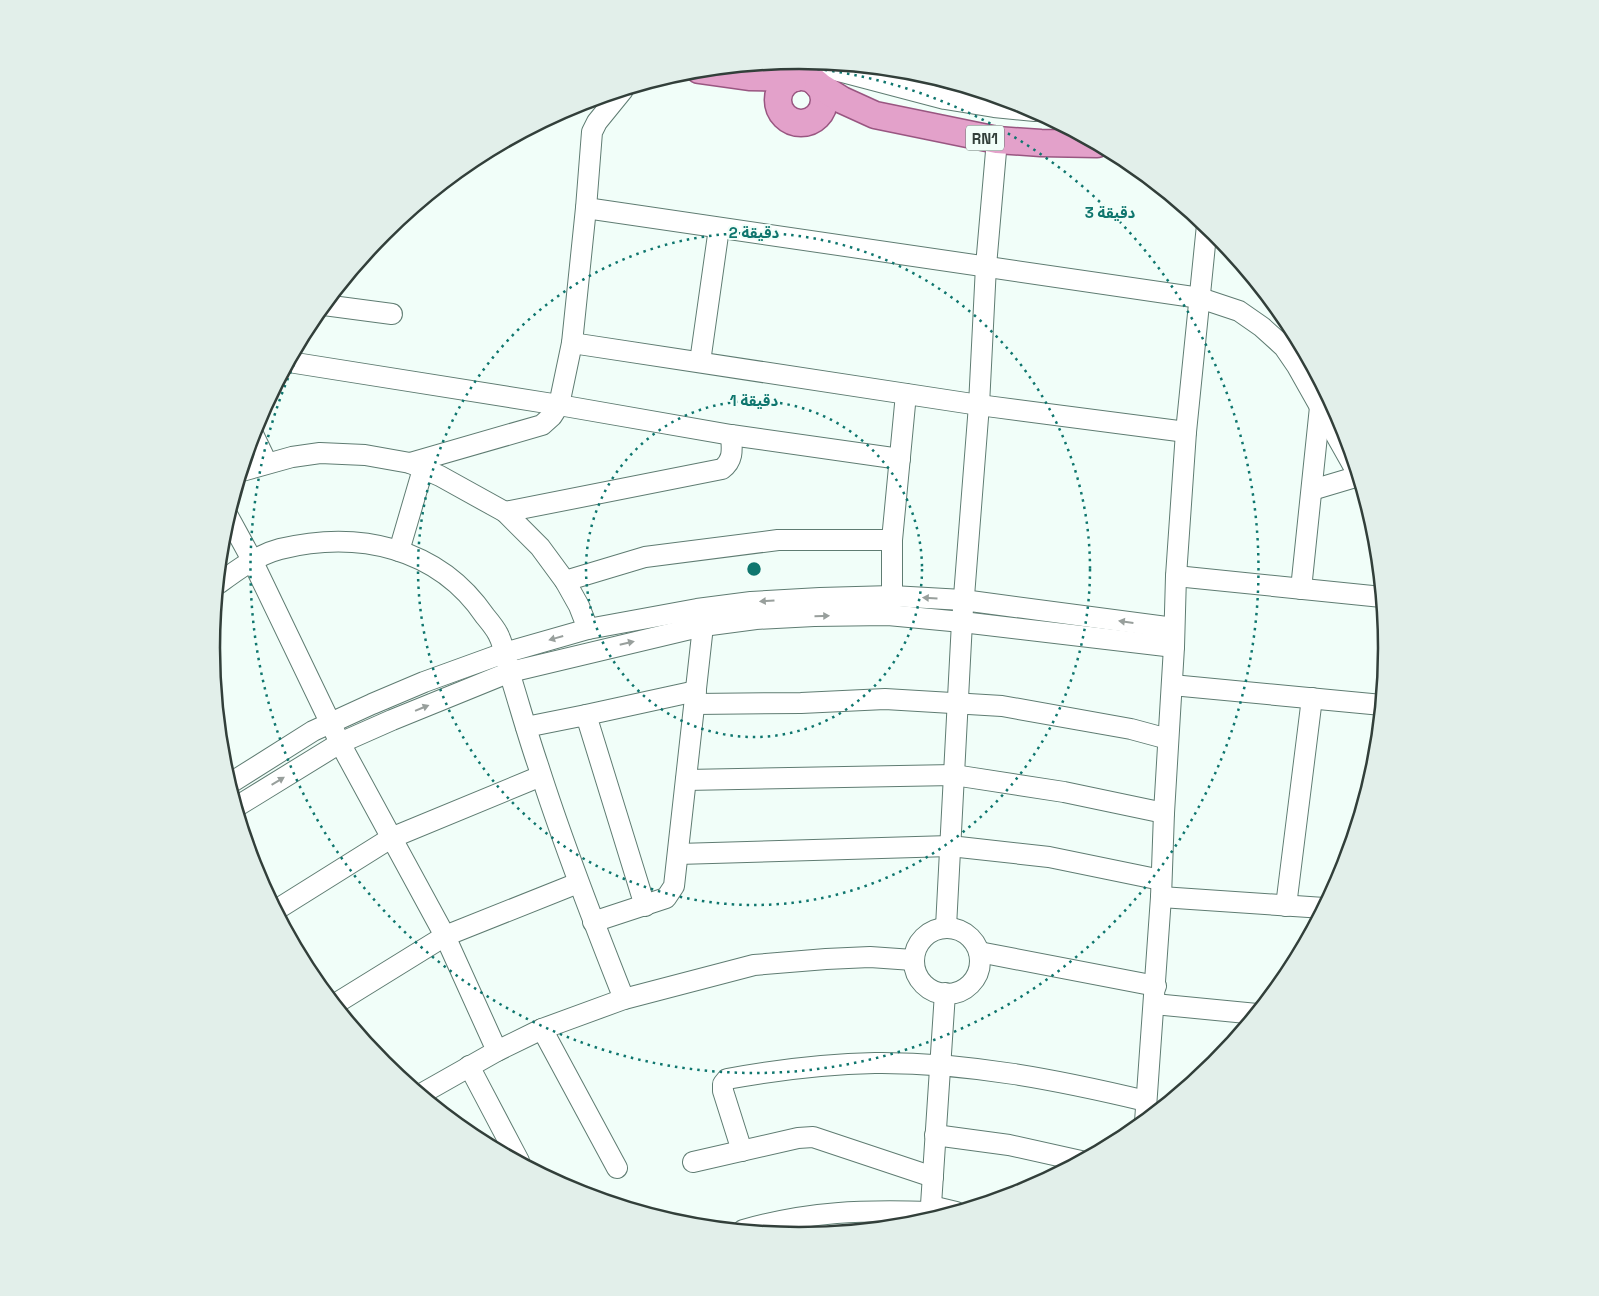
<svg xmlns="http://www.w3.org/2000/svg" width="1599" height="1296" font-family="'Space Grotesk','Noto Sans Arabic',sans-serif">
	<rect width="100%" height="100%" fill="#f1fef9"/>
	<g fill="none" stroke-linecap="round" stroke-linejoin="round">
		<g stroke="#5f7c72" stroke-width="22">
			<g id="minor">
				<polyline points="797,60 945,99 994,107 1035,111"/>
				<polyline points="586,208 1200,298 1239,311 1262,327 1284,347 1297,366 1359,476"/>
				<polyline points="324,305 392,314"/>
				<polyline points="572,343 979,405 1186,432"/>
				<polyline points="289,362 559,405 731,435 900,459"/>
				<polyline points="700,362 719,228"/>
				<polyline points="253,434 267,463"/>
				<polyline points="410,463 542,425 552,416 559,405 572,343 586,208 592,132 597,122 623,90"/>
				<polyline points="242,471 292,457 320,453 365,455 410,463 440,476 505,512 540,547 565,581 579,606 588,629"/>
				<polyline points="1312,490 1359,476"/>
				<path d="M505,512L722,469C734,460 732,449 731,435"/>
				<polyline points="228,516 252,560 340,743 445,936 497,1051"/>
				<polyline points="399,551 423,469"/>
				<polyline points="1176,576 1382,597"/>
				<polyline points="565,581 645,557 778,540 892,540"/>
				<path d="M218,584C237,570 257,555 280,549C358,530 438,547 485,616C490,622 495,628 498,634C505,647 507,664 511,678C520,707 528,736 538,765C563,844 593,921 624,999"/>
				<polyline points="1301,589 1320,407"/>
				<polyline points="892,596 892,540 906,394"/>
				<polyline points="1172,685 1382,705"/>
				<polyline points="695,704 801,703 885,699 1002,706 1131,729 1168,739"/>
				<polyline points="586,715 696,691"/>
				<polyline points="526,727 586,715 645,906"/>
				<polyline points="686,780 954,775 1064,792 1164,813"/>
				<polyline points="229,784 313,731 372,704 424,682 504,653 588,629 697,609 751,602 820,598 892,596 963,600 1174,628"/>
				<polyline points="236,807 340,743 392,720 510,672 703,626 756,619 814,616 888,615 962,622 1174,647"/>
				<polyline points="678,854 950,846 1049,857 1161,880"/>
				<polyline points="1161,897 1324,908"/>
				<polyline points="1286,906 1312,698"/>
				<polyline points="276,910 391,838 541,776"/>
				<polyline points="593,922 666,898 674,886 703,626"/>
				<polyline points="946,927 962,622 979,405 986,266 997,140"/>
				<circle cx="947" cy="961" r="33"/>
				<polyline points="979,952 1156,986"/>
				<polyline points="335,1004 445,936 578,883"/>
				<polyline points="1154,1004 1257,1014"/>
				<polyline points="542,1029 617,1168"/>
				<polyline points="469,1066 519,1161"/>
				<polyline points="421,1094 497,1051 542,1029 624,999 754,965 826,959 870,957 913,960"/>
				<polyline points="1145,1122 1161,897 1164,813 1174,647 1176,576 1186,432 1207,225"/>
				<polyline points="935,1135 1009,1145 1081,1161"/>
				<path d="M742,1151L723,1091V1084L727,1079C776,1070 825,1064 875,1063C967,1062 1058,1080 1146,1101"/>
				<polyline points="693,1162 798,1138 813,1137 933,1177"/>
				<polyline points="931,1206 956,1212"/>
				<polyline points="930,1220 945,993"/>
				<path d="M743,1230C810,1211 862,1210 931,1212"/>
			</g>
		</g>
		<g stroke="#995681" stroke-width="29">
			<g id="major">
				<polyline points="699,70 749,77 795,78"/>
				<circle cx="801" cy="100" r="23"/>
				<polyline points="818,85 842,100 875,115 997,140 1041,143 1097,144"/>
			</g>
		</g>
		<use href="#minor" stroke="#fff" stroke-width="20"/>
		<use href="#major" stroke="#e3a1ca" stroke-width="26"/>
	</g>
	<defs><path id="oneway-solid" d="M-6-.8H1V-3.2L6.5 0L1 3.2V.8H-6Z" transform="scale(1.25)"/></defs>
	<g fill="#989f9c">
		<use href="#oneway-solid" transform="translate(930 598) rotate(-177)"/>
		<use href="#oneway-solid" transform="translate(767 601) rotate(176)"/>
		<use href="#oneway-solid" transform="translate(822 616) rotate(-1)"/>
		<use href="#oneway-solid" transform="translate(1126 622) rotate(-172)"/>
		<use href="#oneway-solid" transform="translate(556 638) rotate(164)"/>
		<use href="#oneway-solid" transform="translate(627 643) rotate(-13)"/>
		<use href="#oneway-solid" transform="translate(422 708) rotate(-22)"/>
		<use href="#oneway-solid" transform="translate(278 781) rotate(-31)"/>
	</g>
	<g fill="none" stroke="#0f766e" stroke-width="2.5" stroke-dasharray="2.5 5">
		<circle cx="754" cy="569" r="168"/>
		<circle cx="754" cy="569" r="336"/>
		<path d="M750 65A504 504 0 1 1 327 302"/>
	</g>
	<g text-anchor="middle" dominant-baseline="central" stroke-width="4" stroke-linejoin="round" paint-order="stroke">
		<rect fill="#f1fef9" stroke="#6b7873" stroke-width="1" x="966" y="125.5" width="38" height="25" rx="4"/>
		<g font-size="15" font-weight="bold" fill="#323f3a">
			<text x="985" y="138">RN1</text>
		</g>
	</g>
	<path d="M0 0H1599V1296H0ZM220 648a579 579 0 1 1 1158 0a579 579 0 1 1-1158 0Z" fill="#e2efea" fill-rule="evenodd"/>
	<path fill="none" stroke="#323f3a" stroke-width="2.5" d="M220 648a579 579 0 1 1 1158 0a579 579 0 1 1-1158 0Z"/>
	<circle cx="754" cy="569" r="8" fill="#0f766e" stroke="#f1fef9" stroke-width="2.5"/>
	<g font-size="15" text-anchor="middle" font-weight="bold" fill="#0f766e" stroke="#f1fef9" stroke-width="4" stroke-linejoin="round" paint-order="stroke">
		<text x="1110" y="218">3 دقيقة</text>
		<text x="754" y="238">2 دقيقة</text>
		<text x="754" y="406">1 دقيقة</text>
	</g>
</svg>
